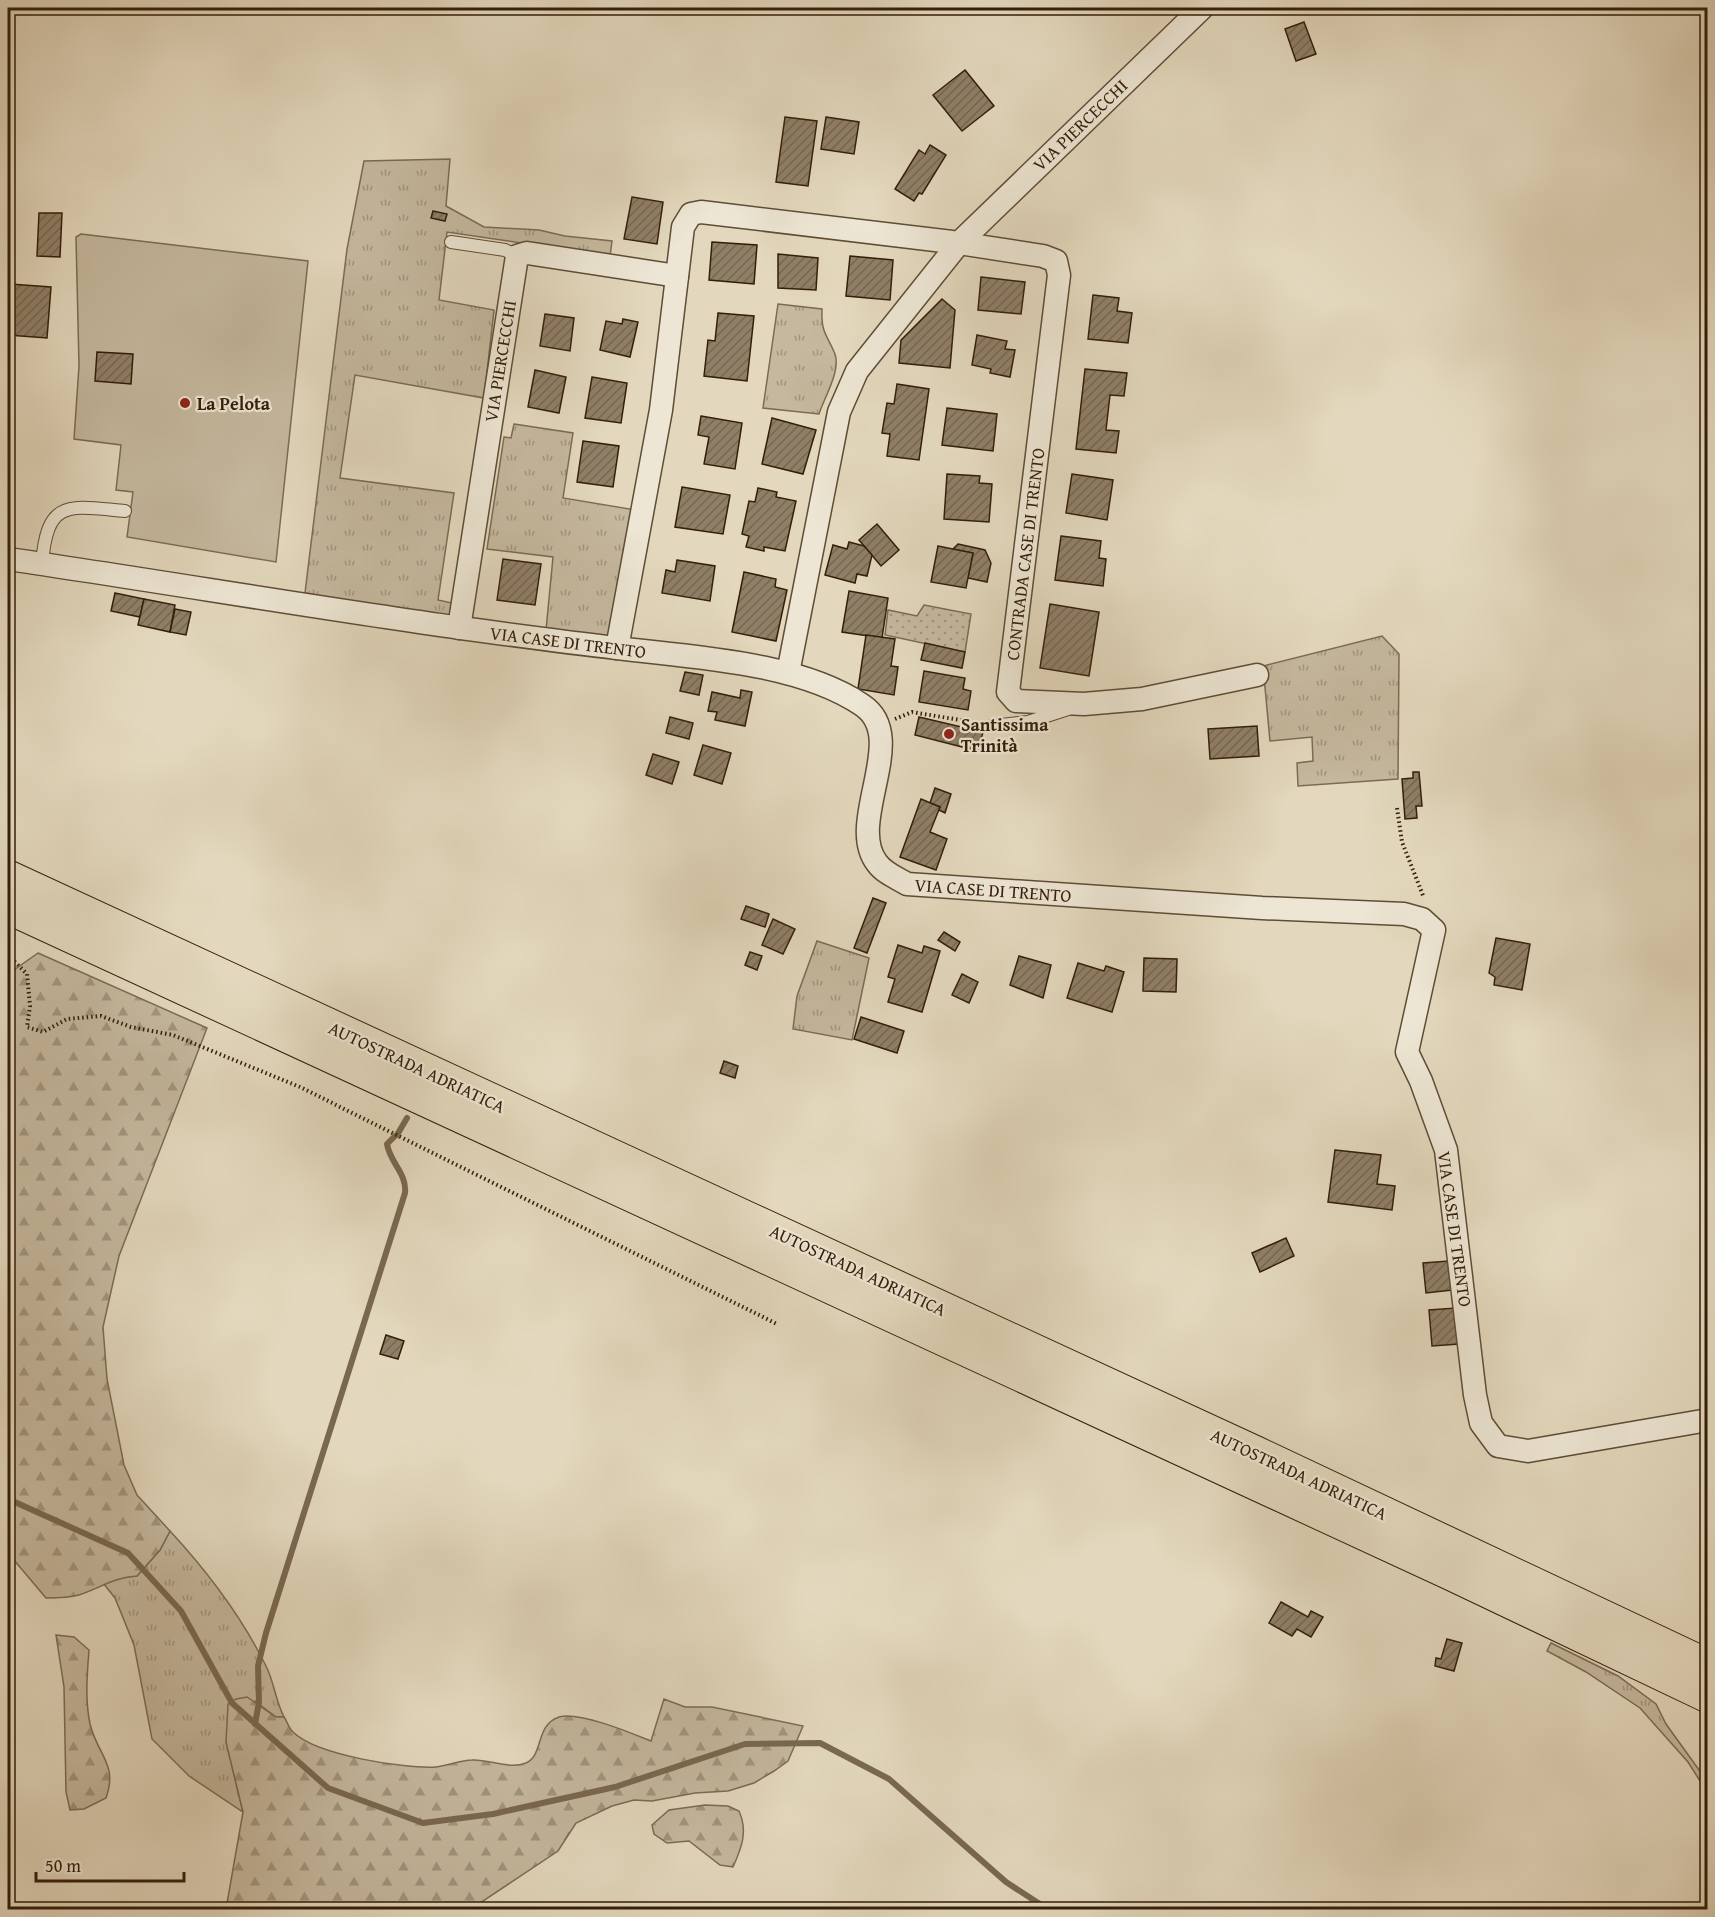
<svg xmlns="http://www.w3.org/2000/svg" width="1715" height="1917" font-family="'Gentium Book Plus',serif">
	<defs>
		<pattern id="grass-tufts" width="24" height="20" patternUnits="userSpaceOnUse" patternTransform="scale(1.5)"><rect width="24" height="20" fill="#c5b89e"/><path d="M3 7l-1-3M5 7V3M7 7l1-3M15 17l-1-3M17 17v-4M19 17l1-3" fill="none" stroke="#a1957f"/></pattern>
		<pattern id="forest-firs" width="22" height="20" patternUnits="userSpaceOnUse" patternTransform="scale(1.5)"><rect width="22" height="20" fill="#c5b89e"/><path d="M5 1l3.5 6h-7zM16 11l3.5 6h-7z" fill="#a1957f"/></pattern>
		<pattern id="park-dots" width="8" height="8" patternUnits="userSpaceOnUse" patternTransform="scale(1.5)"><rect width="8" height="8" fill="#c5b89e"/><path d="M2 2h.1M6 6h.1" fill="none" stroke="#a1957f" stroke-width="1.8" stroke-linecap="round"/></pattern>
		<pattern id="building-hatch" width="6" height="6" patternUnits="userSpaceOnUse" patternTransform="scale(1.5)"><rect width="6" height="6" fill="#8f7f67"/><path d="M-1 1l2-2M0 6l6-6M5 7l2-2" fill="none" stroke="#756753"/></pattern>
	</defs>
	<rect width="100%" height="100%" fill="#e3d8bd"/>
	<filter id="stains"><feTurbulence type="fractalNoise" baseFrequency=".00333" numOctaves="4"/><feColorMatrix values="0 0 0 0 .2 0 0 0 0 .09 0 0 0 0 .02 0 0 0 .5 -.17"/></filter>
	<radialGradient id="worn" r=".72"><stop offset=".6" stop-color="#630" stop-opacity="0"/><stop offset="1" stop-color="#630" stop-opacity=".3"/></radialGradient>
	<g fill="url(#grass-tufts)" stroke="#7c6b54" stroke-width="1.5">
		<polygon points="450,159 446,206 484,227 539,230 565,236 612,241 610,256 447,232 439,300 494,310 484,398 355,375 340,478 454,493 438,600 452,603 451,620 305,593 347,249 364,161"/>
		<path d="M778,304L822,309C821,334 827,334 835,354C841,371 824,398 819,414L763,408Z"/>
		<polygon points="514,424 573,433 563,498 636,510 614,638 546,630 553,557 487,549 504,437 511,438"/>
		<polygon points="1382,636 1399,654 1398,779 1298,786 1297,763 1313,761 1312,737 1270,741 1263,666"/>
		<polygon points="817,941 869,958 852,1040 793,1029 797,996"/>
		<path d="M170,1531C206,1570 241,1616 265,1664C274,1680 275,1700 284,1717H276L255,1701L226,1742L243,1812L189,1776L152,1739L134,1645L115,1598L103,1583L123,1577L137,1576L160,1550Z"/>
		<polygon points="1551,1643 1618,1676 1656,1704 1666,1724 1707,1781 1707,1792 1688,1762 1640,1708 1586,1672 1547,1651"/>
	</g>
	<g fill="url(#forest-firs)" stroke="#7c6b54" stroke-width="1.5">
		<path d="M38,953L207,1028L119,1256L103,1327L107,1379L124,1465L137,1495L170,1531L160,1550L137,1576C115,1577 100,1588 79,1595C68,1598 57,1598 46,1598L8,1553V995L14,970Z"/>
		<path d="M56,1635L74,1637L89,1650C87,1675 85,1699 90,1724C98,1756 118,1764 106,1798L84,1809L70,1810L66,1792L64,1687Z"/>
		<path d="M247,1697L276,1717H284C287,1721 289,1729 293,1732C316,1755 404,1769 436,1767C448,1766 460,1760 472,1760C489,1759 509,1770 526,1763C544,1755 535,1725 559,1717C579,1711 631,1733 651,1741L664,1699L685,1707H712L803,1726L788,1761L774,1771L754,1783L728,1791L695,1793L652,1801L634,1800L612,1806L576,1823L558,1851L471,1909H226L243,1812L226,1742L228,1704L236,1699Z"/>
		<path d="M705,1805L728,1806L739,1811C748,1831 742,1847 733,1867L720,1865L689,1841L667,1843L654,1834L652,1825L669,1810Z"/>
	</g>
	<polygon fill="url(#park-dots)" stroke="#7c6b54" stroke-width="1.5" points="924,605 971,614 965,652 885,635 888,610 917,616"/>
	<polygon fill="#c5b89e" stroke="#7c6b54" stroke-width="1.5" points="81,234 308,261 276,562 127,537 133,492 116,490 121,445 74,439 79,366 76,237"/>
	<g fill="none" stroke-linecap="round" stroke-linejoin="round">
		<g stroke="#796850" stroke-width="6">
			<polyline points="397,1135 407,1118"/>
			<polyline points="8,1499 128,1553 181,1611 232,1703 328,1788 423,1823 493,1814 615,1787 745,1744 820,1743 889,1779 1006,1882 1049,1910"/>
			<path d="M255,1724L259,1702L258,1666L266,1633L405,1193C407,1173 390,1163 387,1144L395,1136"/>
		</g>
	</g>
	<g fill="url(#building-hatch)" stroke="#331e09" stroke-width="1.5">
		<polygon points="1304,22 1316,54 1296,61 1285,29"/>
		<polygon points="965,70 994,106 962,131 933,95"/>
		<polygon points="785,117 817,121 808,186 776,182"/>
		<polygon points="826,117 859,122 854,154 821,149"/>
		<polygon points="930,145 946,155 922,194 919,193 914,201 895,189 919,150 925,154"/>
		<polygon points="632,197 663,202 657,244 624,239"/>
		<polygon points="433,211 447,214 445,221 431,218"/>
		<polygon points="39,213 62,213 60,257 37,256"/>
		<polygon points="712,242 757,245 754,284 709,280"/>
		<polygon points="778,254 818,258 816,290 778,288"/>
		<polygon points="850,256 893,260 890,300 846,296"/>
		<polygon points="981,277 1025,282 1021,314 978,310"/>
		<polygon points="10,284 51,287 47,338 8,335"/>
		<polygon points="1093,295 1119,298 1117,311 1132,313 1128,343 1088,339"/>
		<polygon points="942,299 955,310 950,368 899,363 901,340"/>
		<polygon points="718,313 754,316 747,381 704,376 708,340 715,341"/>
		<polygon points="545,314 574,318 570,351 540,346"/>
		<polygon points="623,319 638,322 630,357 600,350 606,321 622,324"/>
		<polygon points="977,335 1007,341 1005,349 1015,350 1010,377 990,373 991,369 972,365"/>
		<polygon points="97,352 133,354 131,384 95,381"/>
		<polygon points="1085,369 1127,373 1124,396 1110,395 1106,430 1119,431 1116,453 1076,449"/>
		<polygon points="535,370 566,377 559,413 528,407"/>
		<polygon points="592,377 627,383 621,423 585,418"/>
		<polygon points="897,384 929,389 919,460 887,456 890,434 882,433 887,403 894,404"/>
		<polygon points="947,408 997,414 993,451 942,445"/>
		<polygon points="701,416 742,423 735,469 704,464 709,437 698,435"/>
		<polygon points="772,418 816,430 803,474 762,464"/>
		<polygon points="583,441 619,446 613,487 577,482"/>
		<polygon points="947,474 980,476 979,483 992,484 989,522 944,519"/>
		<polygon points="1072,474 1113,480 1107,520 1066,513"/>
		<polygon points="682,487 730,495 723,534 675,527"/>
		<polygon points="758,488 777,492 776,497 796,501 785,551 764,547 764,551 746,547 749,536 742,534 749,501 755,502"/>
		<polygon points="877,524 899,550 881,566 859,540"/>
		<polygon points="1061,536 1101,541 1099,558 1106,559 1103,586 1055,580"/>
		<polygon points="849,542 864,546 872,555 867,576 857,574 855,583 825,575 833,545 847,549"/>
		<polygon points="958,544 985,550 991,563 987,582 968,578 973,553 953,549"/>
		<polygon points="938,546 973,553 966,588 931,582"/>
		<polygon points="503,559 541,564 535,605 497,600"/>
		<polygon points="677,560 715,566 710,601 662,593 666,570 675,572"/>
		<polygon points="744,572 776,579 775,587 787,590 776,641 732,632"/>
		<polygon points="849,591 888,598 882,638 842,632"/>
		<polygon points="115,593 144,599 140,617 111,611"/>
		<polygon points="144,599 175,605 170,632 138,625"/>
		<polygon points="1050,604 1099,612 1089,676 1040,668"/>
		<polygon points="175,609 191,612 186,635 170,632"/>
		<polygon points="866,635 895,639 891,666 898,667 894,695 858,689"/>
		<polygon points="925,643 965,652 962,668 921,660"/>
		<polygon points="924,671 965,678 963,689 971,691 968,710 919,702"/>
		<polygon points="685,672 703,675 699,695 680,691"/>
		<polygon points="741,690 752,692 745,726 715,720 717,712 708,711 712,692 740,698"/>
		<polygon points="670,717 693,723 689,739 666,733"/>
		<polygon points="919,717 983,732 978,751 915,735"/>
		<polygon points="1257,726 1259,756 1210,759 1208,729"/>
		<polygon points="703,745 731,753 722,784 694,775"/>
		<polygon points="653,754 679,762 672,784 646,775"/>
		<polygon points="1413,772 1419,772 1422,806 1416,806 1417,818 1405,819 1402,779 1413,778"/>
		<polygon points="935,788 951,794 945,813 939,810 940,807 930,803"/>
		<polygon points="921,799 940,807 930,832 947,839 936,870 900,857"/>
		<polygon points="873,898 886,903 867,953 854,948"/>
		<polygon points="746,906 769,914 765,927 741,919"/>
		<polygon points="773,919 795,929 783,954 762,945"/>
		<polygon points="944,932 960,942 955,951 938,940"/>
		<polygon points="1496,938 1530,944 1522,990 1494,985 1495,977 1489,973"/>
		<polygon points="898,945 922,953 924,946 940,951 922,1012 888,1002 895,979 888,977"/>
		<polygon points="750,952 762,956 757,970 745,965"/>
		<polygon points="1019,956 1051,965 1043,998 1010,985"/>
		<polygon points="1144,958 1177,959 1176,992 1143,991"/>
		<polygon points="1078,963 1104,971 1106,966 1124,972 1112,1012 1067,998"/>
		<polygon points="962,974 978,982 969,1003 952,995"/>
		<polygon points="861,1017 904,1031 897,1053 854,1039"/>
		<polygon points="724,1061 738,1066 735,1078 720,1073"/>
		<polygon points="1335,1150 1381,1155 1377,1184 1395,1186 1392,1210 1328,1202"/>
		<polygon points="1286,1238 1294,1256 1260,1272 1252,1253"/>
		<polygon points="1449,1261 1452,1290 1426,1293 1423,1263"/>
		<polygon points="1456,1308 1459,1344 1432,1346 1429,1310"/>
		<polygon points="386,1335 404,1341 398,1359 380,1354"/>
		<polygon points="1281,1602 1308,1617 1311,1611 1323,1617 1311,1637 1297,1629 1292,1636 1269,1623"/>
		<polygon points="1447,1639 1462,1643 1454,1671 1435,1666 1436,1658 1441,1659"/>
	</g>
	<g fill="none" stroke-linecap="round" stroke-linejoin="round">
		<g stroke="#5f4c36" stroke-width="14">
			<g id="service">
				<polyline points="451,242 505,250 517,256"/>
				<path d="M42,564C47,498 69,506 125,511"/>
				<polyline points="992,726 1028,722 1068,709"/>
			</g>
		</g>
		<g stroke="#5f4c36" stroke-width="25">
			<g id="minor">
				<path d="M8,559C159,581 310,607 461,628C513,635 565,642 617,648C691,657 799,662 862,705C911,737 845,822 877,863C884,873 897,878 907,884L1262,908L1404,914L1422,919L1434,930L1407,1052L1421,1081L1446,1150L1475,1395L1481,1423L1498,1446L1528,1451L1708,1420"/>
				<polyline points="459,628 517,256 527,253 677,276"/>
				<polyline points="617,648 661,410 683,227 691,214 701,212 952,242 1043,256 1056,261 1059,275 1008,692 1016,701 1084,704 1142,699 1257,675"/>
				<polyline points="788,673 839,412 857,371 959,243 1202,8"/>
			</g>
		</g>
		<g stroke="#331e09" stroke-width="35">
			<g id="motorway">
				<polyline points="8,877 1256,1453 1708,1666"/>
				<polyline points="8,907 1452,1574 1708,1696"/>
			</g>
		</g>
		<g stroke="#331e09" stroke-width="4" stroke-dasharray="1.5 3" stroke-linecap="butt">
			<polyline points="895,719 912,712 978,723"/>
			<polyline points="1397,808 1402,842 1424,898"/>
			<polyline points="8,955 27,974 30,1006 27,1027 43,1032 67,1019 101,1016 131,1027 173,1035 300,1087 777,1324"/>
		</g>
		<use href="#service" stroke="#ede6d4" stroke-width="12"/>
		<use href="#minor" stroke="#ede6d4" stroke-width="22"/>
		<use href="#motorway" stroke="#e3d8bd" stroke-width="33"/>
	</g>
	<g fill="#8f2418" stroke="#ede6d4" stroke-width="2">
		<circle cx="185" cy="403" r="6"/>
		<circle cx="949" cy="734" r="6"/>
	</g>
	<g text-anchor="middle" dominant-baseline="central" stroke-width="4.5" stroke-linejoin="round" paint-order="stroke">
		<g font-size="18" fill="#331e09" stroke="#ede6d4">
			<text transform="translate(1080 125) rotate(-44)">VIA PIERCECCHI</text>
			<text transform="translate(500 361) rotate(-81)">VIA PIERCECCHI</text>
			<text transform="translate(1025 554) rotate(-83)">CONTRADA CASE DI TRENTO</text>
			<text transform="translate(568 642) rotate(7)">VIA CASE DI TRENTO</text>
			<text transform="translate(993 890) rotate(4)">VIA CASE DI TRENTO</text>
			<text transform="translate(417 1067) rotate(25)">AUTOSTRADA ADRIATICA</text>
			<text transform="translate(1455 1229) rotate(82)">VIA CASE DI TRENTO</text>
			<text transform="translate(858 1270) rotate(25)">AUTOSTRADA ADRIATICA</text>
			<text transform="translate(1299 1474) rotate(25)">AUTOSTRADA ADRIATICA</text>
		</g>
		<g font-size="18" font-weight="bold" fill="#331e09" stroke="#ede6d4" text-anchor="start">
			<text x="197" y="403">La Pelota</text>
			<text x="961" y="724">Santissima<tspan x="961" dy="21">Trinità</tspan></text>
		</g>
	</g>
	<rect width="1715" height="1917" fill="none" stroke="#e3d8bd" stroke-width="30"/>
	<rect x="9" y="9" width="1697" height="1899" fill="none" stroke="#331e09" stroke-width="3"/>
	<rect x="15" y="15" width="1685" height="1887" fill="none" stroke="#331e09" stroke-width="1.5"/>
	<path d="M36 1872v9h148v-9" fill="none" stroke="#331e09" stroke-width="3"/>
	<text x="45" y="1872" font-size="18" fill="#331e09" stroke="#ede6d4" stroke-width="4.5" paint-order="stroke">50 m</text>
	<rect width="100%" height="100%" filter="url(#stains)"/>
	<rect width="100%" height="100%" fill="url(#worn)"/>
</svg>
